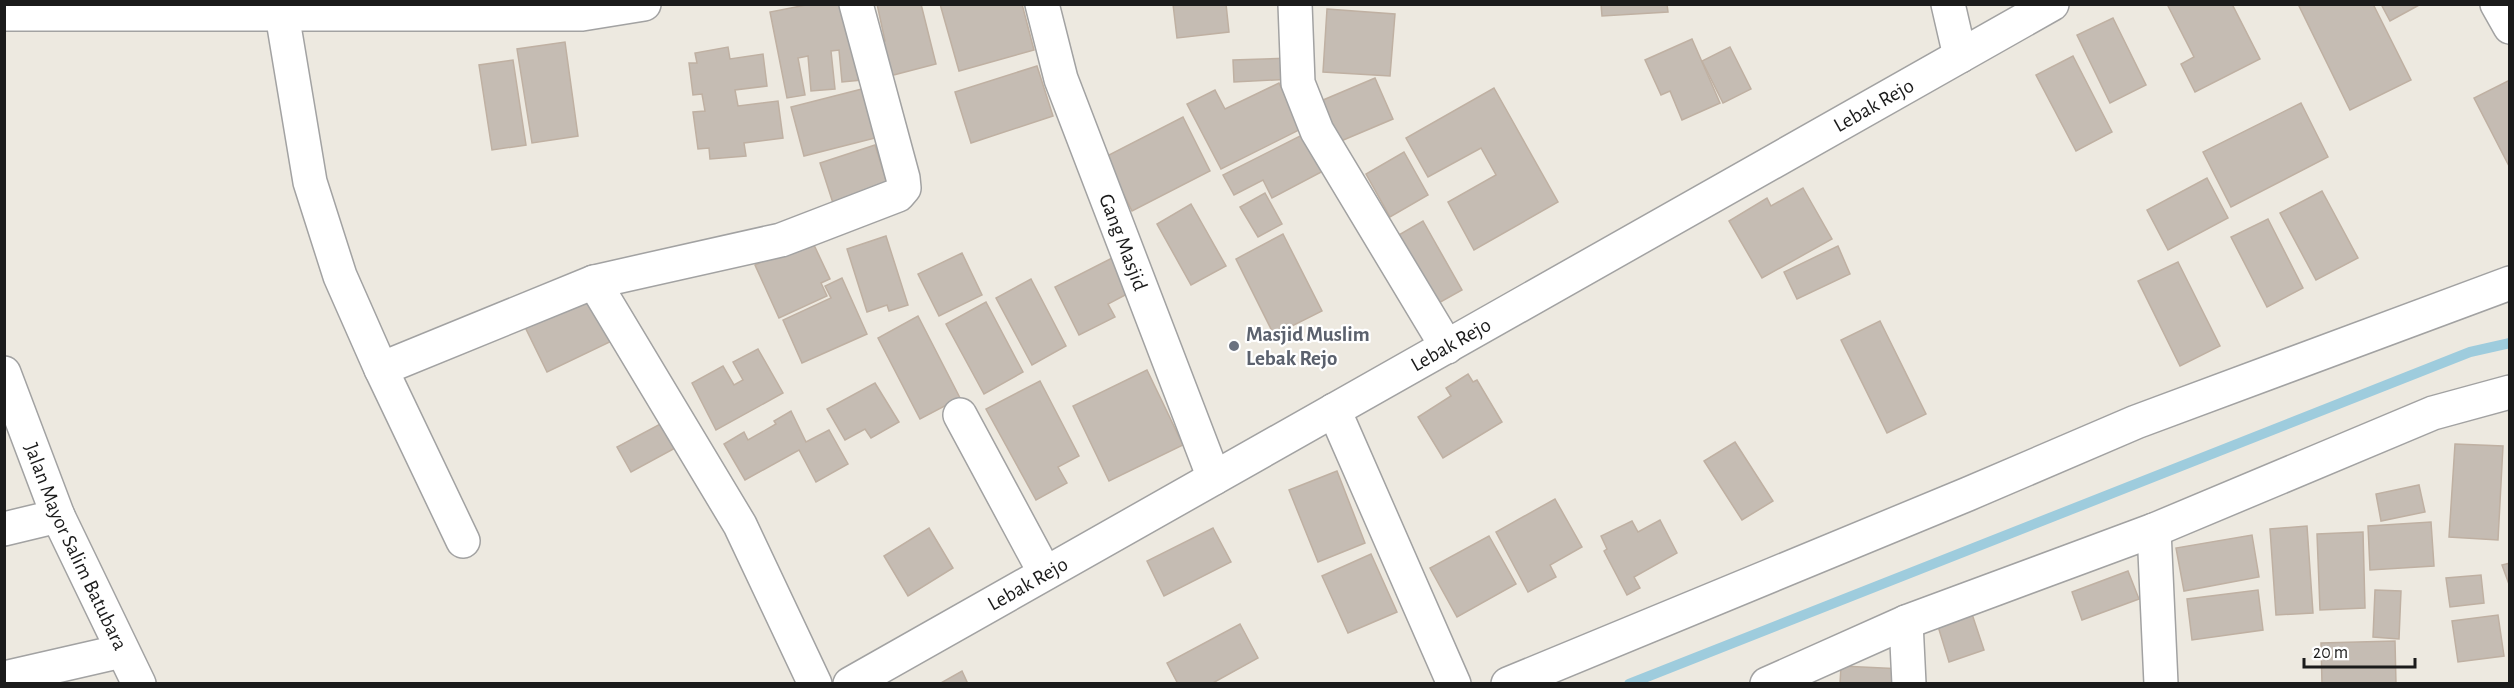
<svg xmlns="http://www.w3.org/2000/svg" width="2514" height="688" font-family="'Alegreya Sans',sans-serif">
	<rect width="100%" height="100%" fill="#ede9e0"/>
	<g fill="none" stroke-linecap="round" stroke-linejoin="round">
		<polyline stroke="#9eccdd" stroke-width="10" points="1629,684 2470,352 2510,343"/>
	</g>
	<g fill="#c5bcb3" stroke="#bfb0a2" stroke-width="1.5">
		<polygon points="811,4 851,4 862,80 842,82 839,50 831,51 835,89 811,91 808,56 798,58 805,95 787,98 770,12"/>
		<polygon points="877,4 921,4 936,64 882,78 873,44 885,41"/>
		<polygon points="940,4 1022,4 1034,50 959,71"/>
		<polygon points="1173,4 1226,4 1229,32 1177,38"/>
		<polygon points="1601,4 1667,4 1668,12 1602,16"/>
		<polygon points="2167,4 2232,4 2260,59 2195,92 2181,64 2194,57"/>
		<polygon points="2298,4 2373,4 2411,80 2350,110"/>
		<polygon points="2381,4 2421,4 2390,21"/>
		<polygon points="1327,9 1395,14 1390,76 1323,72"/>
		<polygon points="2113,18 2146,85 2110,103 2077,35"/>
		<polygon points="1692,39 1720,103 1682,120 1670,91 1661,95 1645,60"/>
		<polygon points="565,42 578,136 532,143 517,49"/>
		<polygon points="728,47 730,59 763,54 767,86 735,90 738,106 778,101 783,138 744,143 746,156 710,159 709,148 698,149 693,112 705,111 702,94 693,95 689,63 697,63 695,53"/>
		<polygon points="1730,47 1751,89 1723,103 1702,61"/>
		<polygon points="2073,56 2112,132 2076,151 2036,75"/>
		<polygon points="1291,58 1292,79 1234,82 1233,60"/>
		<polygon points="513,60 526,145 492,150 479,65"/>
		<polygon points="1037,66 1053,116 971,143 955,92"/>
		<polygon points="1375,78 1393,119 1334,144 1316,103"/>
		<polygon points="2510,80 2510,168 2474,98"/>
		<polygon points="1279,83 1301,129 1221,169 1187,104 1215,90 1225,109"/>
		<polygon points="866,88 879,137 804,156 791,107"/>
		<polygon points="1494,88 1558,202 1474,250 1448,202 1496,175 1481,148 1428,177 1406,138"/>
		<polygon points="2301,103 2328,157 2231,207 2203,152"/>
		<polygon points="1183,117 1210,171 1132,211 1105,157"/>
		<polygon points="1310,131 1329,168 1272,198 1263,180 1234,195 1223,175"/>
		<polygon points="875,145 888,186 833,203 820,163"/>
		<polygon points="1404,152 1428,195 1390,217 1366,174"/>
		<polygon points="2207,178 2228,218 2168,250 2147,210"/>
		<polygon points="1803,188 1832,239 1762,278 1729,221 1767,198 1771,206"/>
		<polygon points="2322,191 2358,258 2316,280 2280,213"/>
		<polygon points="1265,193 1282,224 1258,237 1240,207"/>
		<polygon points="1191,204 1226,266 1191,285 1157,224"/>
		<polygon points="2268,219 2303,288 2267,307 2231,237"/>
		<polygon points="1423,221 1462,290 1428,309 1390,240"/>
		<polygon points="1283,234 1322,311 1274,335 1236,259"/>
		<polygon points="886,236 908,305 889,311 887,305 867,312 847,249"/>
		<polygon points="803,243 805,249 814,245 830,279 821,283 827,296 779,318 755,265"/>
		<polygon points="1838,246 1850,274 1797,299 1784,272"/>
		<polygon points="962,253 982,295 939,316 918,274"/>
		<polygon points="1114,257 1131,292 1108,304 1115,317 1079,335 1055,287"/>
		<polygon points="2178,262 2220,346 2180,366 2138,281"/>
		<polygon points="842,278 867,334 802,363 783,320 831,298 825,286"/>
		<polygon points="1031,279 1066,346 1032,365 996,298"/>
		<polygon points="594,294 616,339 547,372 525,327"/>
		<polygon points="986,302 1023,372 984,394 946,324"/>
		<polygon points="918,316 960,398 920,419 878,338"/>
		<polygon points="1880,321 1926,414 1887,433 1841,340"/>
		<polygon points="758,349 783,393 716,430 692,383 723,366 734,385 743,380 733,362"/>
		<polygon points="1147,370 1183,445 1109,481 1073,406"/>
		<polygon points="1468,374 1473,382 1477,380 1502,422 1443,458 1418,417 1451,396 1446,388"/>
		<polygon points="1040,381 1079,456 1058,467 1067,483 1036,500 986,409"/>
		<polygon points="875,383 899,422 871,438 865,429 845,440 827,409"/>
		<polygon points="791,411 806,442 829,430 848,464 816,482 799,450 745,480 724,444 744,432 748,440 776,424 774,421"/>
		<polygon points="666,421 679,446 631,472 617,447"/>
		<polygon points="1735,442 1773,501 1742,520 1704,461"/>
		<polygon points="2455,444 2503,446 2498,540 2449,537"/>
		<polygon points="1337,471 1365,543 1318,562 1289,490"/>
		<polygon points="2419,485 2425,512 2381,521 2376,494"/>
		<polygon points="1555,499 1582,547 1550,565 1556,577 1528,592 1496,532"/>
		<polygon points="1660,520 1677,553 1634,577 1640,588 1627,595 1604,551 1607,549 1601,536 1632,521 1638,532"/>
		<polygon points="2431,522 2434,566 2370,570 2368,526"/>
		<polygon points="2307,526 2313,613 2276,615 2270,529"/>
		<polygon points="929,528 953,568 908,596 884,556"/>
		<polygon points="1213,528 1231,562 1164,596 1147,561"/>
		<polygon points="2363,532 2365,608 2320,610 2317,534"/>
		<polygon points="2252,535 2259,577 2184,591 2176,548"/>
		<polygon points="1489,536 1516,584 1457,617 1430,568"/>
		<polygon points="1371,554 1397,612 1348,633 1322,576"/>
		<polygon points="2510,563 2510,587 2502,565"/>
		<polygon points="2128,571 2139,599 2082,620 2072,592"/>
		<polygon points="2481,575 2484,603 2450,607 2446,578"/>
		<polygon points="2258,590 2263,630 2192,640 2187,599"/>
		<polygon points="2375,590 2401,591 2399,639 2373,637"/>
		<polygon points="1971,611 1984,650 1949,662 1937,623"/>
		<polygon points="2498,615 2504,656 2458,662 2452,621"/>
		<polygon points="1240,624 1258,658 1211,684 1178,684 1167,663"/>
		<polygon points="2395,641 2396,684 2322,684 2321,643"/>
		<polygon points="1841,666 1903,669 1902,684 1840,684"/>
		<polygon points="962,671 968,684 939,684"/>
	</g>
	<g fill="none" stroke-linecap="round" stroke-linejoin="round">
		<g stroke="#a2a2a2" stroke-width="36">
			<g id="minor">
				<path id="s1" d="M1042,4L1061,79L1214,478"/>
				<polyline points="1295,4 1298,83 1317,131 1447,347"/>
				<polyline points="1948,4 1960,56"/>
				<polyline points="2497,4 2510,27"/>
				<polyline points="4,14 582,14 644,4"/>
				<polyline points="282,14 310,182 340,276 381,369 594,282 740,525 815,684"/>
				<polyline points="594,282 781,240 898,195 904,188 903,178 856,4"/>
				<polyline points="381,369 463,541"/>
				<polyline points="1334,410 1454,684"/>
				<polyline points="960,415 1045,573"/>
				<polyline points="4,529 58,516"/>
				<polyline points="2154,530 2161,684"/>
				<polyline points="1906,622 1909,684"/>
				<polyline points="4,678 122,651"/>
				<path id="s2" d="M850,684L2052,4"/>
				<polyline points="1508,684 1968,494 2136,422 2510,283"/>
				<polyline points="1767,684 1906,622 2154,530 2433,413 2510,392"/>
			</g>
		</g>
		<g stroke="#a2a2a2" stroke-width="36">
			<g id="tertiary">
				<path id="s3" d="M4,373L58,516L139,684"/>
			</g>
		</g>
		<use href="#minor" stroke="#fff" stroke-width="33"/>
		<use href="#tertiary" stroke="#fff" stroke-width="33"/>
	</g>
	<circle fill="#6b7280" stroke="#fff" stroke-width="2" cx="1234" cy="346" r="6"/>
	<g text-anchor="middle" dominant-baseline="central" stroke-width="4.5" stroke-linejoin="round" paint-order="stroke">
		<g font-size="21" fill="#1b1b1b" stroke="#fff">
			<text stroke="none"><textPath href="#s2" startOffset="1176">Lebak Rejo</textPath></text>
			<text stroke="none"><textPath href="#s1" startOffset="252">Gang Masjid</textPath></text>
			<text stroke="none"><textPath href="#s2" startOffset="690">Lebak Rejo</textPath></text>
			<text stroke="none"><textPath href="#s3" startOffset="188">Jalan Mayor Salim Batubara</textPath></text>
			<text stroke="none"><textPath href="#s2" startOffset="204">Lebak Rejo</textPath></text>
		</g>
		<g font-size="21" font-weight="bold" fill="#5b616d" stroke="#fff" text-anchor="start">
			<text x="1246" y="334">Masjid Muslim<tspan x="1246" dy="24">Lebak Rejo</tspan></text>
		</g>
	</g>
	<rect width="2514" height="688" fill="none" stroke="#1b1b1b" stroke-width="12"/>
	<path d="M2304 658v9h111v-9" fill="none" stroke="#1b1b1b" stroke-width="3"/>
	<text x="2313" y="658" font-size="18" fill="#1b1b1b" stroke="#ffffff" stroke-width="4.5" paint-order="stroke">20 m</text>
</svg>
